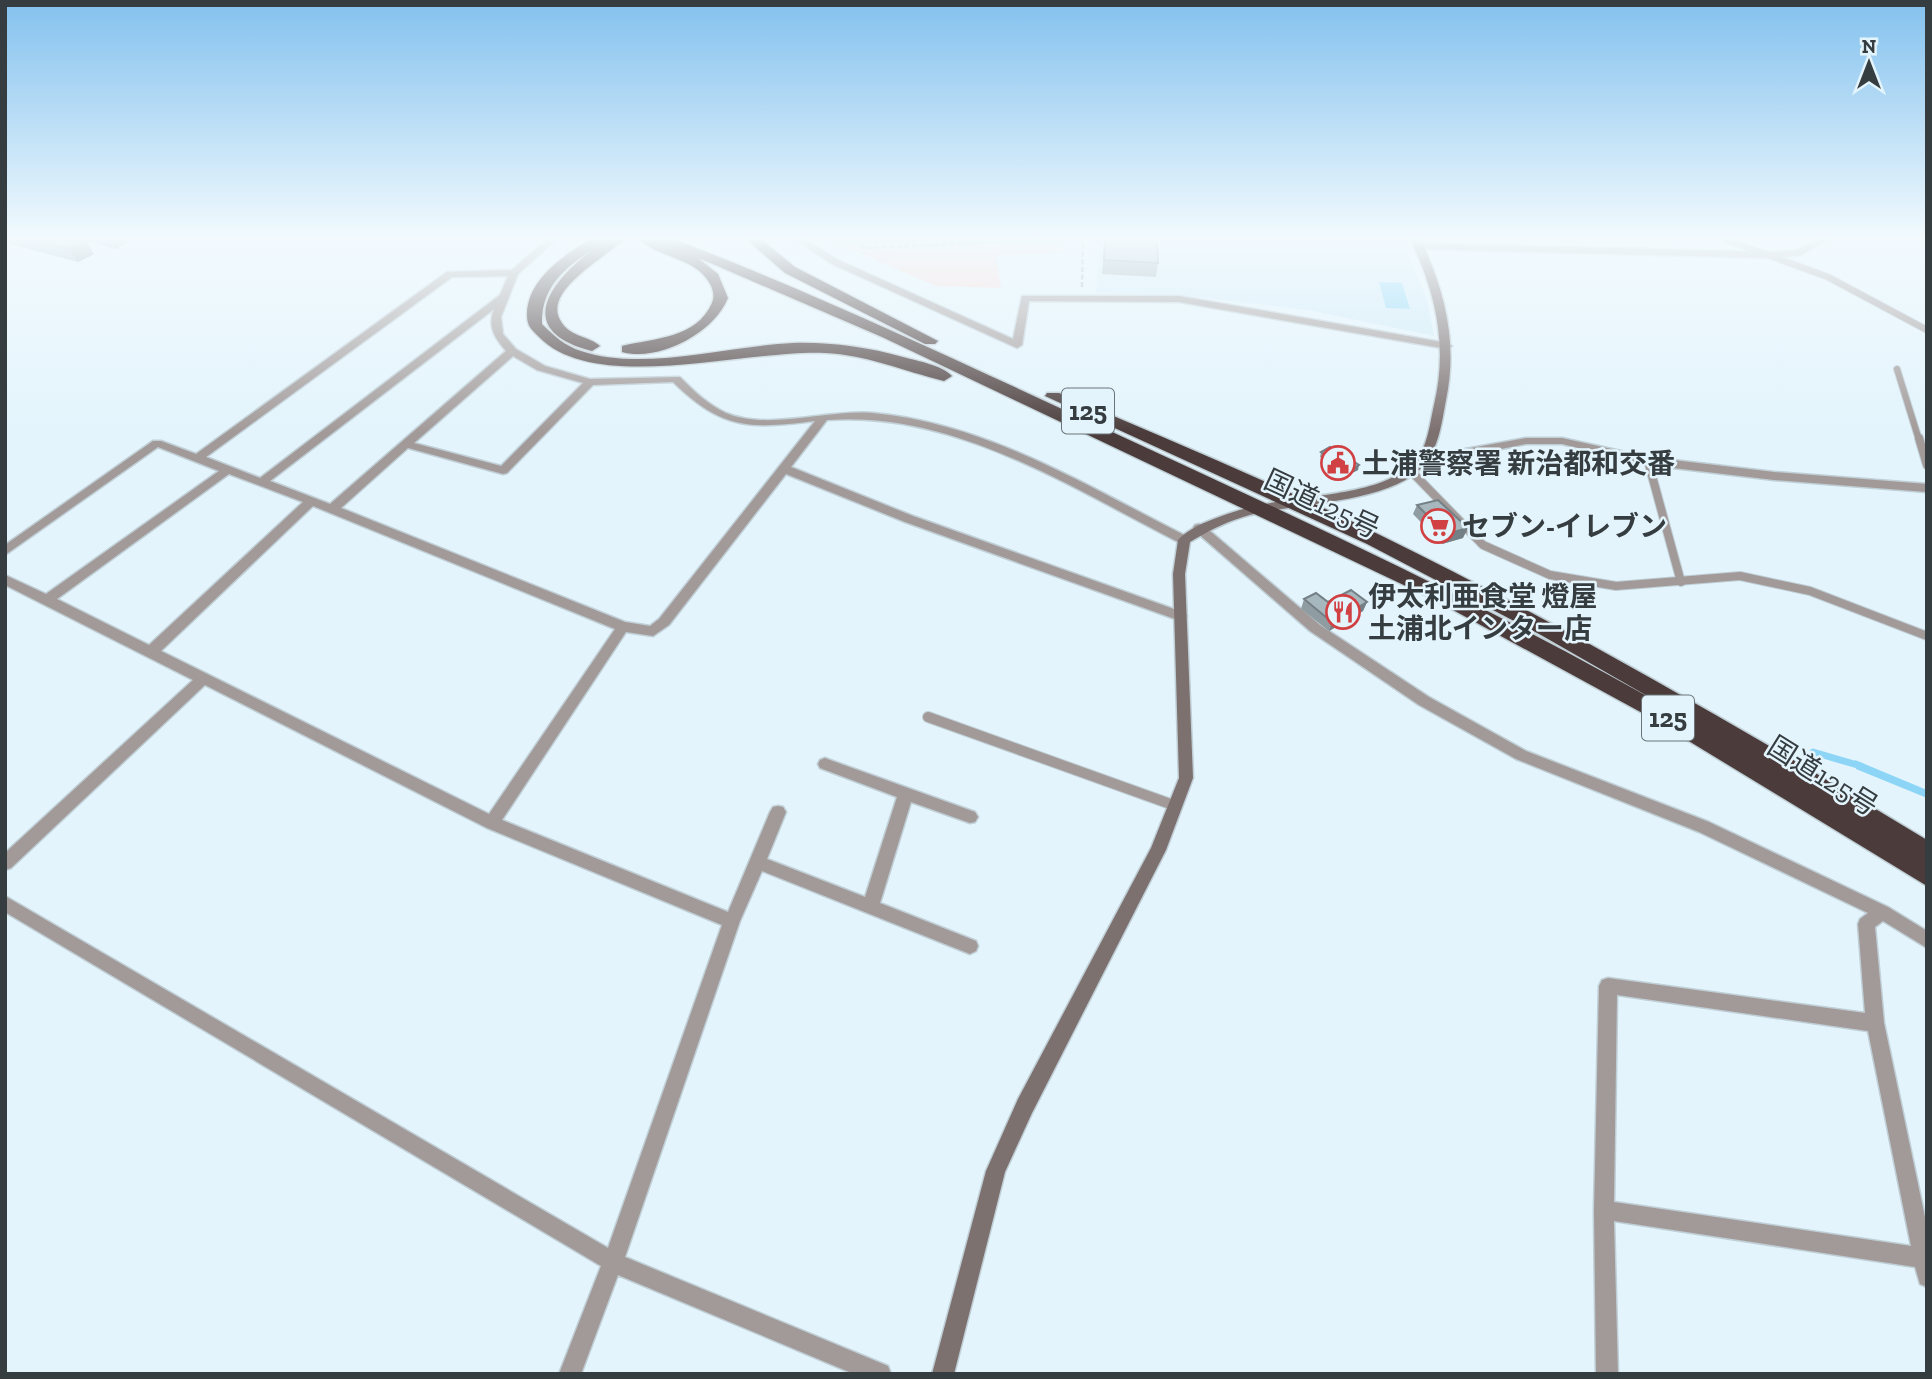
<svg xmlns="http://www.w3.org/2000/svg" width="1932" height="1379" font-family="'Zilla Slab','Noto Sans JP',serif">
	<rect width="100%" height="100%" fill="#e3f4fc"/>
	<polygon fill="#d1ebf7" points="1100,240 1402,240 1427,299 1434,336 1308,310 1188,296 1096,293"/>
	<polygon fill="#fed7d3" points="829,240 1062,240 1063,253 996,255 1001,288 936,286"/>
	<g fill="#8dd5f6">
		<polygon points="1379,282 1402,283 1410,309 1386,308"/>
		<polygon points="1855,760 1927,790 1927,798 1856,769"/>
	</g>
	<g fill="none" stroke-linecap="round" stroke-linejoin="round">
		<polyline stroke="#8dd5f6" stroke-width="7" points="1813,752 1861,766"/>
		<g stroke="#c0cfd6" stroke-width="8">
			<g id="lane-far2">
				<polyline points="1727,240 1828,277 1927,330"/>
				<polyline points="1897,369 1919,440"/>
			</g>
		</g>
		<g stroke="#c0cfd6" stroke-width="10">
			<g id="lane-far1">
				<polyline points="1919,438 1927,465"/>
				<polyline points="1648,461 1681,582"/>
				<polyline points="1411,471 1483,545 1550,575 1616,586 1740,576 1810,591 1927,636"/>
			</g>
		</g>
		<g stroke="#c0cfd6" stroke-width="12">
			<polyline id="lane" points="928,717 1176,806"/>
		</g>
		<g stroke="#c0cfd6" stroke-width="3">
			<g id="street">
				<path d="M546,240H556L518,274L501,317L503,334L516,349L545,366L590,379L680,377C694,391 707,404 726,413C768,431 827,409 873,413C986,423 1089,487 1188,537L1190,540L1184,544L1180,543C1072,488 953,410 827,420L791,467L913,516L1185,613L1187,616L1180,621L1175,619L905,522L786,474L669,625L653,636L626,632L502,820L728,912L770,812L773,807L778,806L783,807L786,812L767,859L865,897L897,797L820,768L818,764L820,760L825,758L830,760L975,812L978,817L975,822L970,823L911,802L880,903L976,941L978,946L976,951L970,954L762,871L740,921L625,1257L888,1366L891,1374H854L618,1275L581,1374H559L601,1266L5,912V896L608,1248L722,925L487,828L205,685L11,868L5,870V853L193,680L5,585V575L46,594L219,471L158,447L5,555V545L153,441H161L196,454L447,272L512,270ZM508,276L500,295L260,478L206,457L452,277ZM494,309C487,327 495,338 506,351L330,504L270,481ZM513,356L537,370L583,383L501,466L414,443ZM673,382C722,430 750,429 815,421L659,619L650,626L625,622L341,508L408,448L503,474L507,473L593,385ZM229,474L303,502L149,645L57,599ZM313,506L615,629L489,814L161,651Z"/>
				<polygon points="796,240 807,240 836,259 1013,339 1022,296 1179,296 1447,343 1452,346 1447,349 1179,302 1029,301 1022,345 1017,348 830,263"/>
				<polygon points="1816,240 1828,240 1801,255 1774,258 1419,249 1414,246 1419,243 1774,252 1796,250"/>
				<polygon points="1526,438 1562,438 1648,457 1774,472 1927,484 1927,492 1774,480 1648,465 1562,444 1526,444 1421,465 1415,461 1421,457"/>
				<path d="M1199,524L1203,525L1320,625L1429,697L1526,751L1709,822L1888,907L1927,931V948L1883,921L1875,927L1884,1023L1927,1227V1287L1920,1284L1915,1267L1614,1221L1618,1374H1596L1594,1210L1599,986L1602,980L1608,978L1865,1013L1858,924L1860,919L1868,913L1699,832L1516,759L1419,705L1310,631L1195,531L1193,528L1195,525ZM1617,995L1868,1031L1911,1246L1614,1202Z"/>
			</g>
		</g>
		<g stroke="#c0cfd6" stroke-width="3">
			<path id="secondary" d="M1411,240H1421C1445,292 1458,343 1446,400C1442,421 1439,448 1424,465C1390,505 1292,502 1243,517C1223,523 1207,532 1190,542L1185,574L1193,778L1166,850L1032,1113L1005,1172L954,1374H932L986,1171L1018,1099L1151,848L1179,778L1173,574L1178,540C1188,529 1205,522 1219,517C1237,510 1256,505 1276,502C1317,494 1387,494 1416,460C1428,446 1430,422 1434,405C1448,346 1436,294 1411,240Z"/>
		</g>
		<g stroke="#c0cfd6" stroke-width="3">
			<g id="highway">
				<path d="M589,240H623C607,257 539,292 562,323C571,337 589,336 600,346L592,351C514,331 548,284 592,250C564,268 541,288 542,324C554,336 565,346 581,351C642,372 729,346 793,343C830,342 867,347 903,357C917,361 942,365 952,376L944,381C903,371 867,355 825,353C748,349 595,395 539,337C531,329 527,326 527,315C527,280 563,256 589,240Z"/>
				<path d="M640,240H676C824,297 966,365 1110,431C1307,522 1503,612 1691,721L1541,635L1367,544L1045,396L1047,393H1059C1167,439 1276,484 1382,536C1569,628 1749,732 1927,840V886L1646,715L1431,598L882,337L715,265L698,258L718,274L728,298C714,333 659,362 622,352V346C654,338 696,339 712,303C717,291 708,278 698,270C681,257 655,254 640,240Z"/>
				<polygon points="747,240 762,240 795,267 938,341 935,344 925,344 785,273"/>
			</g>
		</g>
		<g stroke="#a3b1b7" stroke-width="2.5" stroke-dasharray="5 2.5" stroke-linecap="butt">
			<polyline points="855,240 864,248 1049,240"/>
			<polyline points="1082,287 1083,240"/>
		</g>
		<use href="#lane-far2" stroke="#a29a99" stroke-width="6"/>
		<use href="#lane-far1" stroke="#a29a99" stroke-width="8"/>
		<use href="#lane" stroke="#a29a99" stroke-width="10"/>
		<use href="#street" fill="#a29a99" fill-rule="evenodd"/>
		<use href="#secondary" fill="#7d7170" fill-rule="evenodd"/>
		<use href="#highway" fill="#4b3c3b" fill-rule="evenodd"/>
	</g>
	<g fill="#8f9da3">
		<polygon points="5,240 132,240 115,249 86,241 94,254 78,262 6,243"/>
		<polygon points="1105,240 1158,263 1156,277 1102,274"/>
		<polygon points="1321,452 1358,470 1348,475 1320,457"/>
		<polygon points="1417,505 1463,538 1442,544 1413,514"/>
		<polygon points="1304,599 1328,602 1367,602 1363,611 1329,631 1301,609"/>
	</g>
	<g fill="#748085">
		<polygon points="85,240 94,254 78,262 69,249"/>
		<polygon points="109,240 132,240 115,249"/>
		<polygon points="1359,465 1358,470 1348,475 1350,470"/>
		<polygon points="1468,528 1463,538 1442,544 1446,534"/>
		<polygon points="1367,602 1363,611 1329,631 1332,622"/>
	</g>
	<g fill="#a6b7be" stroke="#748085" stroke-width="2">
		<polygon points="37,240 85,240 69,249"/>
		<polygon points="1105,240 1157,240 1158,263 1104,260"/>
		<polygon points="1330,447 1359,465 1350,470 1321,452"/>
		<polygon points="1438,500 1468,528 1446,534 1417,505"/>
		<polygon points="1351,590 1367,602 1332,622 1304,599 1316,593 1328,602"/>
	</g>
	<linearGradient id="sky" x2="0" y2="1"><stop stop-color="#83c1ee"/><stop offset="0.55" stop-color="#f2fafe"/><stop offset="1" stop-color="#f2fafe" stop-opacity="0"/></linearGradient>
	<rect width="1932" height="433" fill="url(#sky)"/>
	<defs>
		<g id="civic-ring" transform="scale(1.75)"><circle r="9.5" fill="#e3f4fc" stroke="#d14144" stroke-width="1.5"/><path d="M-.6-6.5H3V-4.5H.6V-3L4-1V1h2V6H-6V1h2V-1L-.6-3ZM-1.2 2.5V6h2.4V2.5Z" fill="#d14144"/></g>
		<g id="supermarket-ring" transform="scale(1.75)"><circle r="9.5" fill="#e3f4fc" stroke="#d14144" stroke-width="1.5"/><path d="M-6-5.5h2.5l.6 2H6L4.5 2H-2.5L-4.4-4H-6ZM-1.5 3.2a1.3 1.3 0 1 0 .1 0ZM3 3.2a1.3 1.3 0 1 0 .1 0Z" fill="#d14144"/></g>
		<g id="restaurant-ring" transform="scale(1.75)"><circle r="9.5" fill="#e3f4fc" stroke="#d14144" stroke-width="1.5"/><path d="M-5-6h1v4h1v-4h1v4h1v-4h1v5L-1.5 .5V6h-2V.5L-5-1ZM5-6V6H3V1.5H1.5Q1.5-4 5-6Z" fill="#d14144"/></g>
	</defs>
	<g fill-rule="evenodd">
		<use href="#civic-ring" x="1338" y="463"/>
		<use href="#supermarket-ring" x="1438" y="526"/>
		<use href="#restaurant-ring" x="1343" y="612"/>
	</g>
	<g text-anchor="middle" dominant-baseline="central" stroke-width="5" stroke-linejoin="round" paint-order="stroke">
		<g fill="#e3f4fc" stroke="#6a7478" stroke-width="2">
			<rect x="1062" y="388.5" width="52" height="45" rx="5"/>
			<rect x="1642" y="695.5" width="52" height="45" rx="5"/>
		</g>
		<g font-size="26" font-weight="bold" fill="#363d40">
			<text x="1088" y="411">125</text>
			<text x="1668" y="718">125</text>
		</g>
		<g font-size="28" font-weight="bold" fill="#363d40" stroke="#e3f4fc" text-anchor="start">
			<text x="1362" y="463">土浦警察署 新治都和交番</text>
			<text x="1462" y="526">セブン-イレブン</text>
			<text x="1368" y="596">伊太利亜食堂 燈屋<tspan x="1368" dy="32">土浦北インター店</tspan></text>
		</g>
		<g font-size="28" fill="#363d40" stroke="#e3f4fc">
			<text transform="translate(1322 504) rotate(25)">国道125号</text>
			<text transform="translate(1823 776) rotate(32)">国道125号</text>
		</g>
	</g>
	<rect width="1932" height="1379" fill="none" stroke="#363d40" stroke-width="14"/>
	<g transform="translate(1869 63)" stroke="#e3f4fc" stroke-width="5" paint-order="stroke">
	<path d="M0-5L12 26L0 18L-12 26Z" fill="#363d40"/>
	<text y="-10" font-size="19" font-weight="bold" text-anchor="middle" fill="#363d40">N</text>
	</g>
</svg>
